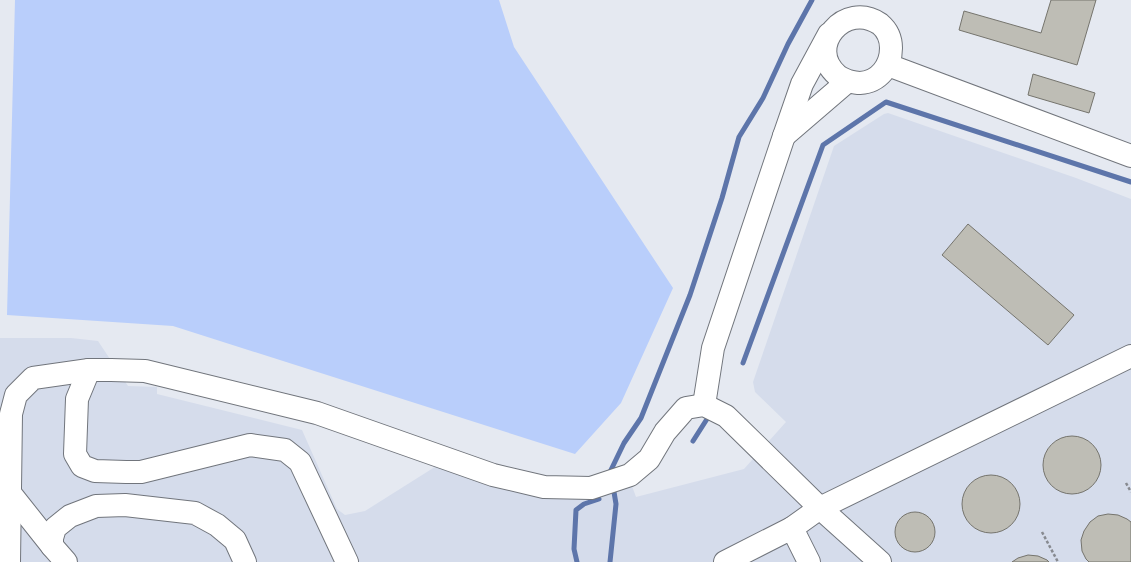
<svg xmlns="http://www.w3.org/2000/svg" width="1131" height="562" font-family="'Nunito Sans',sans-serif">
	<rect width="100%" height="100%" fill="#e5e9f1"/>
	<polygon fill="#d5dceb" points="888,113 1076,178 1131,199 1131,562 0,562 0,338 71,338 98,341 128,386 157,387 157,394 302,430 337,509 345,515 365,511 438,465 526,493 579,499 632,486 636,497 744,469 786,422 755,392 753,382 834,146 884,114"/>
	<polygon fill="#b9cefb" points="15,0 499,0 514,47 673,288 621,403 575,454 173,326 7,315"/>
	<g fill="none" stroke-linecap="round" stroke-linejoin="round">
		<g stroke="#5d75aa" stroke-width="5">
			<polyline points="743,363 823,145 886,102 1131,182"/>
			<polyline points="693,441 707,419"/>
			<polyline points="610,472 624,443 641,418 690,295 722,198 739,137 763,98 788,44 812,0"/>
			<polyline points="577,562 574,549 576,510 584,504 599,499"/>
			<polyline points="610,562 616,504 614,492"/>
		</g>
	</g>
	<g fill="#bebdb5" stroke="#75746d">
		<polygon points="1051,0 1096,0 1077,65 959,30 964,11 1041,33"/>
		<polygon points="1033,74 1095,93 1089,113 1028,95"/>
		<polygon points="968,224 1074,315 1048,345 942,255"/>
		<circle cx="1072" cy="465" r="29"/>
		<circle cx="991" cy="504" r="29"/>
		<circle cx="915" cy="532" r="20"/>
		<polygon points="1108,514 1118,515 1127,519 1131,522 1131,562 1089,562 1086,559 1082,551 1081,540 1084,531 1090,522 1098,516"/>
		<polygon points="1028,555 1038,556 1047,560 1049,562 1012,562 1018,558"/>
	</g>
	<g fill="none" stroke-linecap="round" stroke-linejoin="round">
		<g stroke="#71757c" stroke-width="24">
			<g id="minor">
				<polyline points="888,65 1131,156"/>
				<path d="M784,136L848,81C852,82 856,83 860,83C879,82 891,66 891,48C891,39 887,30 880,24C845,0 805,47 837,75C840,78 844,79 848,81"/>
				<polyline points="704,405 713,348 784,136 802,84 829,34"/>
				<polyline points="10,493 52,546 66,562"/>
				<polyline points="792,528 820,508 1131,356"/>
				<polyline points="52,546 52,538 55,528 70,516 96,506 125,505 195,513 217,525 235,540 245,562"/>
				<polyline points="9,562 11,414 16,395 33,378 89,370"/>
				<polyline points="347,562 300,462 285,450 250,445 141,472 126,472 95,471 82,466 75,454 77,399 89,370 111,370 145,371 317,413 493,475 544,487 591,488 630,475 649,459 665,432 686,408 704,405 726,416 820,508 880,562"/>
				<polyline points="725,562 792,528 809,562"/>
			</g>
		</g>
		<g stroke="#878a90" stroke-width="2.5" stroke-dasharray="3 2" stroke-linecap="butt">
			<polyline points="1126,483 1131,492"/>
			<polyline points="1042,532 1058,562"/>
		</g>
		<use href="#minor" stroke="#fff" stroke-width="22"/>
	</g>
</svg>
